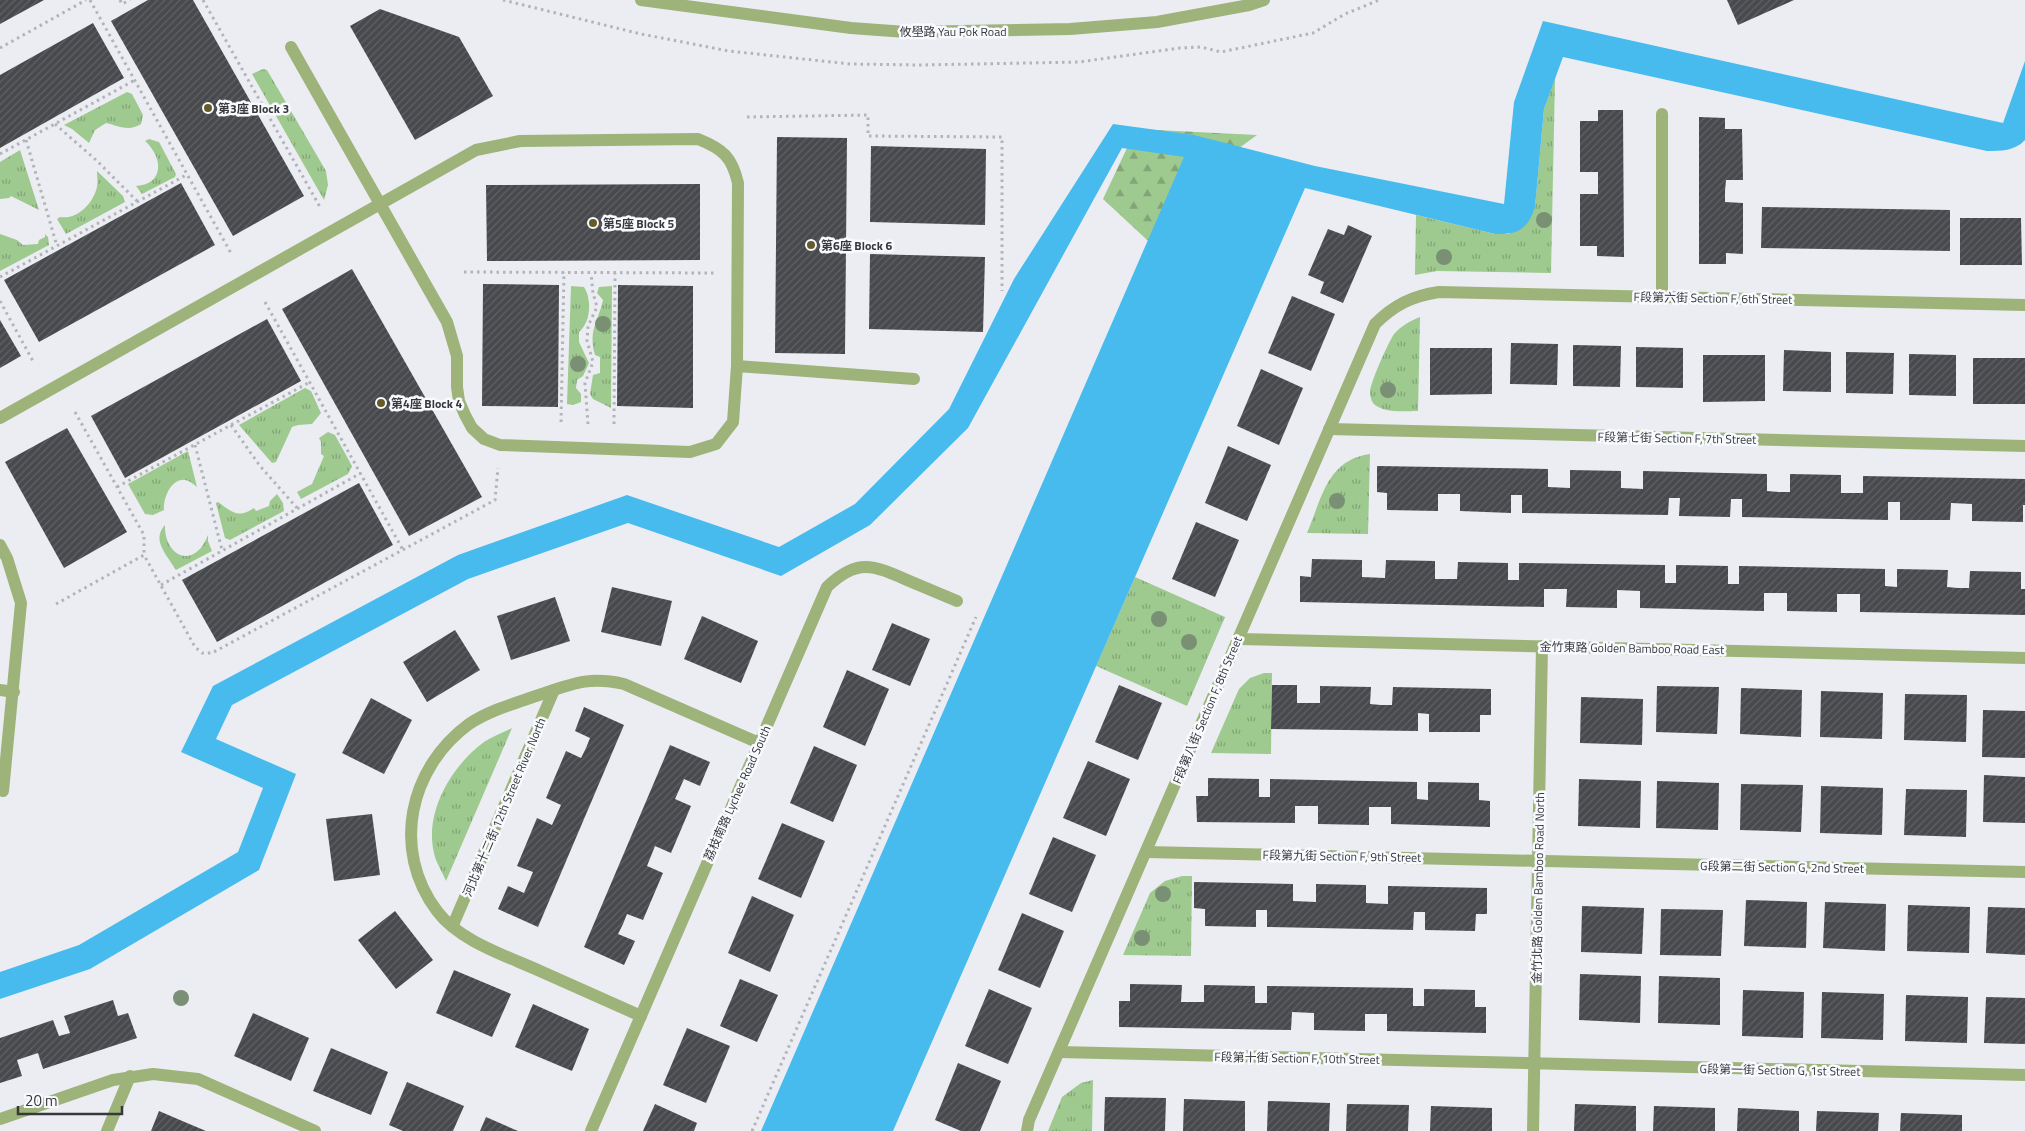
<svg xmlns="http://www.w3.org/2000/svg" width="2025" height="1131" font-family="'Titillium Web','Noto Sans TC',sans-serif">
	<defs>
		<pattern id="grass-tufts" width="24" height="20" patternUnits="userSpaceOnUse" patternTransform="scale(1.25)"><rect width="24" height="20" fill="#9ec98f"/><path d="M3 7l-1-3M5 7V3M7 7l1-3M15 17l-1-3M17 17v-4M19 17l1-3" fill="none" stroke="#82a476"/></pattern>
		<pattern id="forest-firs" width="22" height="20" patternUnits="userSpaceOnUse" patternTransform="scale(1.25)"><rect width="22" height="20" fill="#9ec98f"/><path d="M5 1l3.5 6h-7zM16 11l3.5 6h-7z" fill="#82a476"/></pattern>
		<pattern id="building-hatch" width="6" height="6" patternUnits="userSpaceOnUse" patternTransform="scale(1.25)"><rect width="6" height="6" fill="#47494d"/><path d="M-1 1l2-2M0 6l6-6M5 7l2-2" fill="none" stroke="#606165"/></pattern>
	</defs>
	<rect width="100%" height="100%" fill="#ebedf3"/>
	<g fill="url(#grass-tufts)">
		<polygon points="263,69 267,70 326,171 328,185 324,200 252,74"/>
		<polygon points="1555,78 1551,273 1437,271 1415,275 1416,215 1495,234 1509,234 1535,207 1544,109"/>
		<path d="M127,92L132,94L143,115L141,124C129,132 119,126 106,123L95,130L89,143L72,129L64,125Z"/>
		<path d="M149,139L159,142L176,174L175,177L142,194L136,186C165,184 163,157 145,141Z"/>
		<polygon points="20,150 39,210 11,196 9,198 0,199 0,162"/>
		<path d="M97,171L123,196L125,202L66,234L57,219L60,217C77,220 93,204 97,187C98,182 97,176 97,171Z"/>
		<polygon points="0,234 17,240 23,245 38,244 39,240 45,237 45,234 48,237 49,245 0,271"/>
		<path d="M571,286L584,287C592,300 591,322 579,332V342L589,363L583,376L577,380L576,388L581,394V402L573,405L567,404Z"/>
		<path d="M612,286L611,408L593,399L590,394L593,375L600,373V357L595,355C588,331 598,322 603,300L597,293L599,287Z"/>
		<path d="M1420,317L1418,411C1405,411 1383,414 1373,403C1371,400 1370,395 1370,392C1370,383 1389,341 1394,334C1401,326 1410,321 1420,317Z"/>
		<polygon points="305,388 311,391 321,413 312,424 298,425 292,427 276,462 272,463 239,425"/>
		<polygon points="328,432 335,435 352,466 348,474 301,499 297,492 312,484 324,456 321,454 321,442 319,438"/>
		<path d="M188,451L197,487C193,484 187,479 182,480C170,481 163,499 164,510L153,515L145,514L128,484Z"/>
		<path d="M1370,454L1368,534L1307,533C1322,498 1327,460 1370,454Z"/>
		<path d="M277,494L283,503L284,511L230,540L225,538L216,503L218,502C232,512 238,519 254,508L256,511L269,506L270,501Z"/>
		<path d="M165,525C164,556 194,571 208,535V541L212,551L176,570C167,555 151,540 165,525Z"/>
		<polygon points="1135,577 1225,617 1187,706 1096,666"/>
		<polygon points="1264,673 1272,673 1271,754 1211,753 1239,689 1250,678"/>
		<path d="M512,728L446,881C443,874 439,867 436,860C421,817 450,767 484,742C493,736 503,733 512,728Z"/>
		<polygon points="1182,876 1192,876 1191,956 1123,955 1150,893 1165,881"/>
		<polygon points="1093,1080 1092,1131 1048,1131 1062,1097 1081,1083"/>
	</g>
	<polygon fill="url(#forest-firs)" points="1136,129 1257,135 1202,175 1173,264 1103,199"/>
	<path fill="#48bbee" d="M1543,21L2003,123L2025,61V140C2015,151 2001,151 1987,151L1563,57L1544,109L1535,207C1528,229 1518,235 1495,234L1305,188L893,1131H761L1184,157L1122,148L968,428L870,525L781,576L628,523L468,579L232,705L216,739L296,774L259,870L90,969L0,999V972L79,945L238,852L263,788L181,752L213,686L458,555L627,495L779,547L855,504L949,409L1014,279L1113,124L1194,135L1315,166L1504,204L1514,102Z"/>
	<g fill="url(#building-hatch)">
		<polygon points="0,0 44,0 0,24"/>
		<polygon points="148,0 193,0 304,196 233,236 111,21"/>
		<polygon points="1727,0 1794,0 1738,25"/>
		<polygon points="380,9 459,37 493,96 415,140 350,26"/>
		<polygon points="93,23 124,78 0,148 0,75"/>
		<polygon points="1598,110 1623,110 1624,257 1597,256 1597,246 1580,246 1580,194 1598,194 1598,172 1580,172 1580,121 1598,121"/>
		<polygon points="1699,117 1725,118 1725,129 1742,129 1743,180 1726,180 1725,191 1725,202 1743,203 1743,254 1726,253 1726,264 1699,264"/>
		<polygon points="777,137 847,138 845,354 775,353"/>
		<polygon points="871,146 986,149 985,225 870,222"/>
		<polygon points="181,183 215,245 39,342 4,280"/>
		<polygon points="700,184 700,260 487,261 486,185"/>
		<polygon points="1762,207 1950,210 1950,251 1761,248"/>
		<polygon points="1960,218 2021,218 2022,265 1960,265"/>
		<polygon points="1348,225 1372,236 1343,303 1320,293 1324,282 1308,275 1328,229 1344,235"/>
		<polygon points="870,254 985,257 983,332 869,329"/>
		<polygon points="352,269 482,497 409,536 282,309"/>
		<polygon points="483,284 559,285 558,407 482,406"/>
		<polygon points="618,285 693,286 693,408 617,406"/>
		<polygon points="1292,296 1335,314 1311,371 1268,353"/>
		<polygon points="267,319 301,381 125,478 91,416"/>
		<polygon points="0,320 21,356 0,368"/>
		<polygon points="1511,343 1558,344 1557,385 1510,384"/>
		<polygon points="1573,345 1621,346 1620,387 1573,386"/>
		<polygon points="1636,347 1683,348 1683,388 1636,387"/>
		<polygon points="1430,348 1492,348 1492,394 1430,395"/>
		<polygon points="1784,350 1831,352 1831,392 1783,391"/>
		<polygon points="1846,352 1894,353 1893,394 1846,393"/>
		<polygon points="1909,354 1956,355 1956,396 1909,395"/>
		<polygon points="1703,355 1765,355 1765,401 1703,402"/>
		<rect x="1973" y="358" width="52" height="46"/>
		<polygon points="1261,369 1303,388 1279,445 1237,426"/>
		<polygon points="67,428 127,532 64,568 5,462"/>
		<polygon points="1228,446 1271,465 1247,521 1205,503"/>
		<polygon points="1377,466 1548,469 1548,487 1570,488 1570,470 1621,471 1621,488 1643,489 1643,471 1767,474 1767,491 1779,492 1790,492 1790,474 1841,475 1841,493 1863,493 1863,476 2025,479 2025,505 2023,505 2023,522 1972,521 1972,504 1951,503 1950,520 1900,520 1900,502 1888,502 1888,520 1742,517 1742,499 1731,499 1730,517 1679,516 1680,498 1669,498 1668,515 1522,513 1522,495 1511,495 1511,513 1460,511 1460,494 1438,494 1438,511 1387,510 1387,493 1377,492"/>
		<polygon points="359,483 393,545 217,642 182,580"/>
		<polygon points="1196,522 1239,540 1215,597 1172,579"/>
		<polygon points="1312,559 1362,560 1362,577 1385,578 1386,560 1435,561 1435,579 1457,579 1458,562 1508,563 1508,580 1519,580 1519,563 1665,565 1665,583 1676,583 1676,565 1728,566 1728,584 1739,584 1739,566 1885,569 1885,586 1897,587 1897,569 1948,570 1947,587 1958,588 1969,588 1970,571 2021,572 2021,589 2025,589 2025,615 1860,612 1860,594 1837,594 1837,612 1787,611 1787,593 1764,593 1764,611 1640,608 1640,591 1617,590 1617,608 1566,607 1567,589 1544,589 1544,607 1300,602 1300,576 1311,577"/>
		<polygon points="612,587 672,601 661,646 601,632"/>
		<polygon points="555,597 570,641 511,660 497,616"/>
		<polygon points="702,616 758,641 741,683 684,659"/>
		<polygon points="892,623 930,639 910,686 872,670"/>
		<polygon points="455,630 480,670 427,702 403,662"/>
		<polygon points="847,670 889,689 865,746 823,727"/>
		<polygon points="1119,685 1162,703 1138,760 1095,742"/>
		<polygon points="1272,685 1297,685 1297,703 1320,703 1320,686 1371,687 1370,704 1381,705 1392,705 1393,687 1491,689 1491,715 1480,715 1480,732 1429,732 1429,714 1418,713 1418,731 1271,729"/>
		<polygon points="1657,686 1719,687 1717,734 1656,732"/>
		<polygon points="1741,688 1802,690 1801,737 1740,734"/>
		<polygon points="1821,691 1883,693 1882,739 1820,737"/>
		<polygon points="1905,694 1967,695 1966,742 1904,740"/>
		<polygon points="1581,697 1643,699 1642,745 1580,743"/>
		<polygon points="371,698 412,720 384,774 342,753"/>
		<polygon points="584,707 624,725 538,927 498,909 508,886 524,893 533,872 517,866 537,818 552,825 561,805 546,798 566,751 581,758 586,748 590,738 575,731"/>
		<polygon points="1983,710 2025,711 2025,758 1982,757"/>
		<polygon points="670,745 710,762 700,786 684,779 675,799 691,806 671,853 655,846 647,866 663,873 643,920 627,914 623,924 618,934 635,941 624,965 584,947"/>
		<polygon points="814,746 857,765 833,822 790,803"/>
		<polygon points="1088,761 1130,779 1106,836 1063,818"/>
		<polygon points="1984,775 2025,777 2025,823 1983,822"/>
		<polygon points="1208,778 1259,779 1259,797 1270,797 1270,779 1417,782 1417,799 1428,800 1428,782 1479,783 1479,800 1490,801 1490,827 1391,824 1391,807 1369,807 1369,825 1318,824 1318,806 1295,806 1295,823 1197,822 1196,796 1208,796"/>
		<polygon points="1579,779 1641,781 1640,828 1578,826"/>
		<polygon points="1657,781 1719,783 1718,830 1656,828"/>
		<polygon points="1741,784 1803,785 1801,832 1740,830"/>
		<polygon points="1821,786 1883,788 1882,835 1820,833"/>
		<polygon points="1906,789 1967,790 1966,837 1904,835"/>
		<polygon points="372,814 380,875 334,881 326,819"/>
		<polygon points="782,823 825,841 801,898 758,879"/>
		<polygon points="1053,837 1096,855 1072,912 1029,894"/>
		<polygon points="1194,882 1293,884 1293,901 1316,902 1316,884 1366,885 1366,903 1388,904 1388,886 1487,888 1487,914 1476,914 1475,931 1425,930 1425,912 1414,912 1413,930 1267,927 1267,910 1256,910 1256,927 1205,926 1205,909 1194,908"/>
		<polygon points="752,896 794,915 770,972 728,953"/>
		<polygon points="1746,900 1807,902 1806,948 1744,946"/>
		<polygon points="1825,902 1886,904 1885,951 1823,948"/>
		<polygon points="1908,905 1970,907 1969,953 1907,951"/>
		<polygon points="1582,906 1644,908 1642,954 1581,952"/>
		<polygon points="1988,907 2025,908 2025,955 1986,953"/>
		<polygon points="1661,909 1723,910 1721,956 1660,955"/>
		<polygon points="395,911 433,960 396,989 358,940"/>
		<polygon points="1022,913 1064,931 1040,988 998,970"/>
		<polygon points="454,970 511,994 492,1037 436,1013"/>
		<polygon points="1580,974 1641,976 1640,1023 1579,1020"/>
		<polygon points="1659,976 1720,978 1720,1025 1658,1023"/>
		<polygon points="740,979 778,995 757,1042 720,1026"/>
		<polygon points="1130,984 1182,985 1181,1002 1204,1002 1204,985 1255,986 1255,1003 1267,1003 1267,986 1413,988 1413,1006 1424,1006 1424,989 1475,990 1475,1007 1486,1007 1486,1033 1387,1031 1387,1014 1365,1014 1365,1031 1314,1030 1314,1013 1292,1012 1291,1030 1119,1027 1119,1001 1130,1001"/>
		<polygon points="989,989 1032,1008 1008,1064 965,1046"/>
		<polygon points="1743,990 1804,992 1803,1038 1742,1036"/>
		<polygon points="1822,992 1884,994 1883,1040 1821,1038"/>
		<polygon points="1906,995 1968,997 1967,1043 1905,1041"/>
		<polygon points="1986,997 2025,998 2025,1044 1984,1043"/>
		<polygon points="113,1000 118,1016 128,1013 137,1038 43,1069 38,1053 17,1060 22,1076 0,1083 0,1038 53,1020 59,1036 70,1033 64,1016"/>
		<polygon points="533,1004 589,1029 572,1071 515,1047"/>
		<polygon points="253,1013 309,1038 291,1081 234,1056"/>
		<polygon points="687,1028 730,1046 706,1103 663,1085"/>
		<polygon points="331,1048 388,1072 371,1115 313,1091"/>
		<polygon points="958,1063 1001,1081 980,1131 961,1131 935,1120"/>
		<polygon points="407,1082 464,1106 453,1131 403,1131 389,1125"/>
		<polygon points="1105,1097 1166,1098 1165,1131 1104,1131"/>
		<polygon points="1184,1099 1245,1101 1245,1131 1183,1131"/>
		<polygon points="1268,1101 1330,1103 1329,1131 1267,1131"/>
		<polygon points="655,1104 697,1123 694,1131 643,1131"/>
		<polygon points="1347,1104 1409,1105 1408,1131 1346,1131"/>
		<polygon points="1575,1104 1636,1106 1636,1131 1574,1131"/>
		<polygon points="1431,1106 1492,1108 1492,1131 1430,1131"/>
		<polygon points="1654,1106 1715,1108 1715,1131 1653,1131"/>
		<polygon points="1738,1108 1799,1111 1799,1131 1737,1131"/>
		<polygon points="159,1111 187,1123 206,1131 151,1131"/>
		<polygon points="1817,1111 1879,1113 1878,1131 1816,1131"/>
		<polygon points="1901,1113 1962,1115 1962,1131 1900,1131"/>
		<polygon points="486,1117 518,1131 480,1131"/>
	</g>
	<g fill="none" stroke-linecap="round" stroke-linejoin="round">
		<g stroke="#b2b4b8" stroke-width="3" stroke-dasharray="2.5 4" stroke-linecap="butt">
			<polyline points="90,0 232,255"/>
			<polyline points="120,0 122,4 130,0"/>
			<polyline points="203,0 320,207"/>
			<polyline points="503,0 641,34 729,51 850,64 921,65 1079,62 1180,48 1201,47 1221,52 1313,33 1345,14 1379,0"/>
			<polyline points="0,48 86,0"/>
			<polyline points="747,117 868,115 868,136 1002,137 1002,291"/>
			<polyline points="55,124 96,160 138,202"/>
			<polyline points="26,140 57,246"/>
			<polyline points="0,154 135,80"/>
			<polyline points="464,272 715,273"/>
			<polyline points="0,277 188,174"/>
			<polyline points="0,301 34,363"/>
			<polyline points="265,302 403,550"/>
			<polyline points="75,412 144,535 144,555"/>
			<polyline points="561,422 564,272"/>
			<polyline points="588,424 585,383 593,362 587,341 588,326 597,307 593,293 591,273"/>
			<polyline points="614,424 615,273"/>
			<polyline points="231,425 260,466 297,508"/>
			<polyline points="195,445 222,550"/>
			<polyline points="117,487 310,382"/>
			<polyline points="161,585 361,473"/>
			<polyline points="56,604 144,555 195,647 202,653 212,653 495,500 498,468"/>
			<polyline points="752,1131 976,617"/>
		</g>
		<g stroke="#9db379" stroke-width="12">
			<polyline points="641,0 851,28 906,32 1070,29 1157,22 1249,5 1264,0"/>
			<polyline points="1662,114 1662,297"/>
			<polyline points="737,366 914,379"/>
			<path d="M0,418L476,150L520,141L698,139C723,149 732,157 738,183L737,366L733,422L716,444L690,452L500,445L484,439L472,428L465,415L459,401L457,387V356L447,322L291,47"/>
			<polyline points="1329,429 2025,446"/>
			<polyline points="0,545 7,558 21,603 3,791"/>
			<polyline points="1238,639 2025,658"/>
			<polyline points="0,690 14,692"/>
			<polyline points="1146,852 2025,872"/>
			<polyline points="453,925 554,690"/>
			<path d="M641,1016C607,1001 574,986 540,971C507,956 459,941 437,911C391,850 409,768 469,724C490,710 516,703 539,695C572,684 588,676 624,684L759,743"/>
			<polyline points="1059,1052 2025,1075"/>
			<polyline points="0,1119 113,1080 153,1074 198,1079 315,1131"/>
			<polyline points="107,1131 130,1076"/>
			<path d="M591,1131L827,587C857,558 873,565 907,580C924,587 940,594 957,601"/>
			<path d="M1027,1131L1029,1120L1375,324C1394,305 1412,296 1439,292L2025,305"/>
			<polyline points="1533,1131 1542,646"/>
		</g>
	</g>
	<g fill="#7a9075">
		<circle cx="1544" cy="220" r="8"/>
		<circle cx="1444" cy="257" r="8"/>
		<circle cx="603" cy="324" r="8"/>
		<circle cx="578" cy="364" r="8"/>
		<circle cx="1388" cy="390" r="8"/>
		<circle cx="1337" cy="501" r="8"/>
		<circle cx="1159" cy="619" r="8"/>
		<circle cx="1189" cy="642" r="8"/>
		<circle cx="1163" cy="894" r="8"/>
		<circle cx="1142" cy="938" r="8"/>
		<circle cx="181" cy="998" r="8"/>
	</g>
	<g fill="#655b28" stroke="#f9faff" stroke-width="2">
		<circle cx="208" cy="108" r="5"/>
		<circle cx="593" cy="223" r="5"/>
		<circle cx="811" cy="245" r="5"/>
		<circle cx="381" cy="403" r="5"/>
	</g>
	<g text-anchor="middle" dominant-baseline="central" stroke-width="5" stroke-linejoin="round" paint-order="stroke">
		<g font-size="12" fill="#37383a" stroke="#f9faff">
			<text x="953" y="31">攸壆路 Yau Pok Road</text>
			<text transform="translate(1713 298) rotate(1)">F段第六街 Section F, 6th Street</text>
			<text transform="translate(1677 438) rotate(1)">F段第七街 Section F, 7th Street</text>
			<text transform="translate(1632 648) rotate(1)">金竹東路 Golden Bamboo Road East</text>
			<text transform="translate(1207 710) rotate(-67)">F段第八街 Section F, 8th Street</text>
			<text transform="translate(737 793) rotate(-66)">荔枝南路 Lychee Road South</text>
			<text transform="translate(504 807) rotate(-67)">河北第十二街 12th Street River North</text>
			<text transform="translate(1342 856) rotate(1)">F段第九街 Section F, 9th Street</text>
			<text transform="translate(1782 867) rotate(1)">G段第二街 Section G, 2nd Street</text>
			<text transform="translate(1538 888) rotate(-89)">金竹北路 Golden Bamboo Road North</text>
			<text transform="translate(1297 1058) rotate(1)">F段第十街 Section F, 10th Street</text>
			<text transform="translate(1780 1070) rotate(1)">G段第一街 Section G, 1st Street</text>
		</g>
		<g font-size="12" font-weight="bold" fill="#37383a" stroke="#f9faff" text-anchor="start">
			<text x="218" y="108">第3座 Block 3</text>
			<text x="603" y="223">第5座 Block 5</text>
			<text x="821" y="245">第6座 Block 6</text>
			<text x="391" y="403">第4座 Block 4</text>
		</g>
	</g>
	<path d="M18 1106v8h104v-8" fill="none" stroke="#37383a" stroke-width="2.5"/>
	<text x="25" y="1106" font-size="15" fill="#37383a" stroke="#f9faff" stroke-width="4" paint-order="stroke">20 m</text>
</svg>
